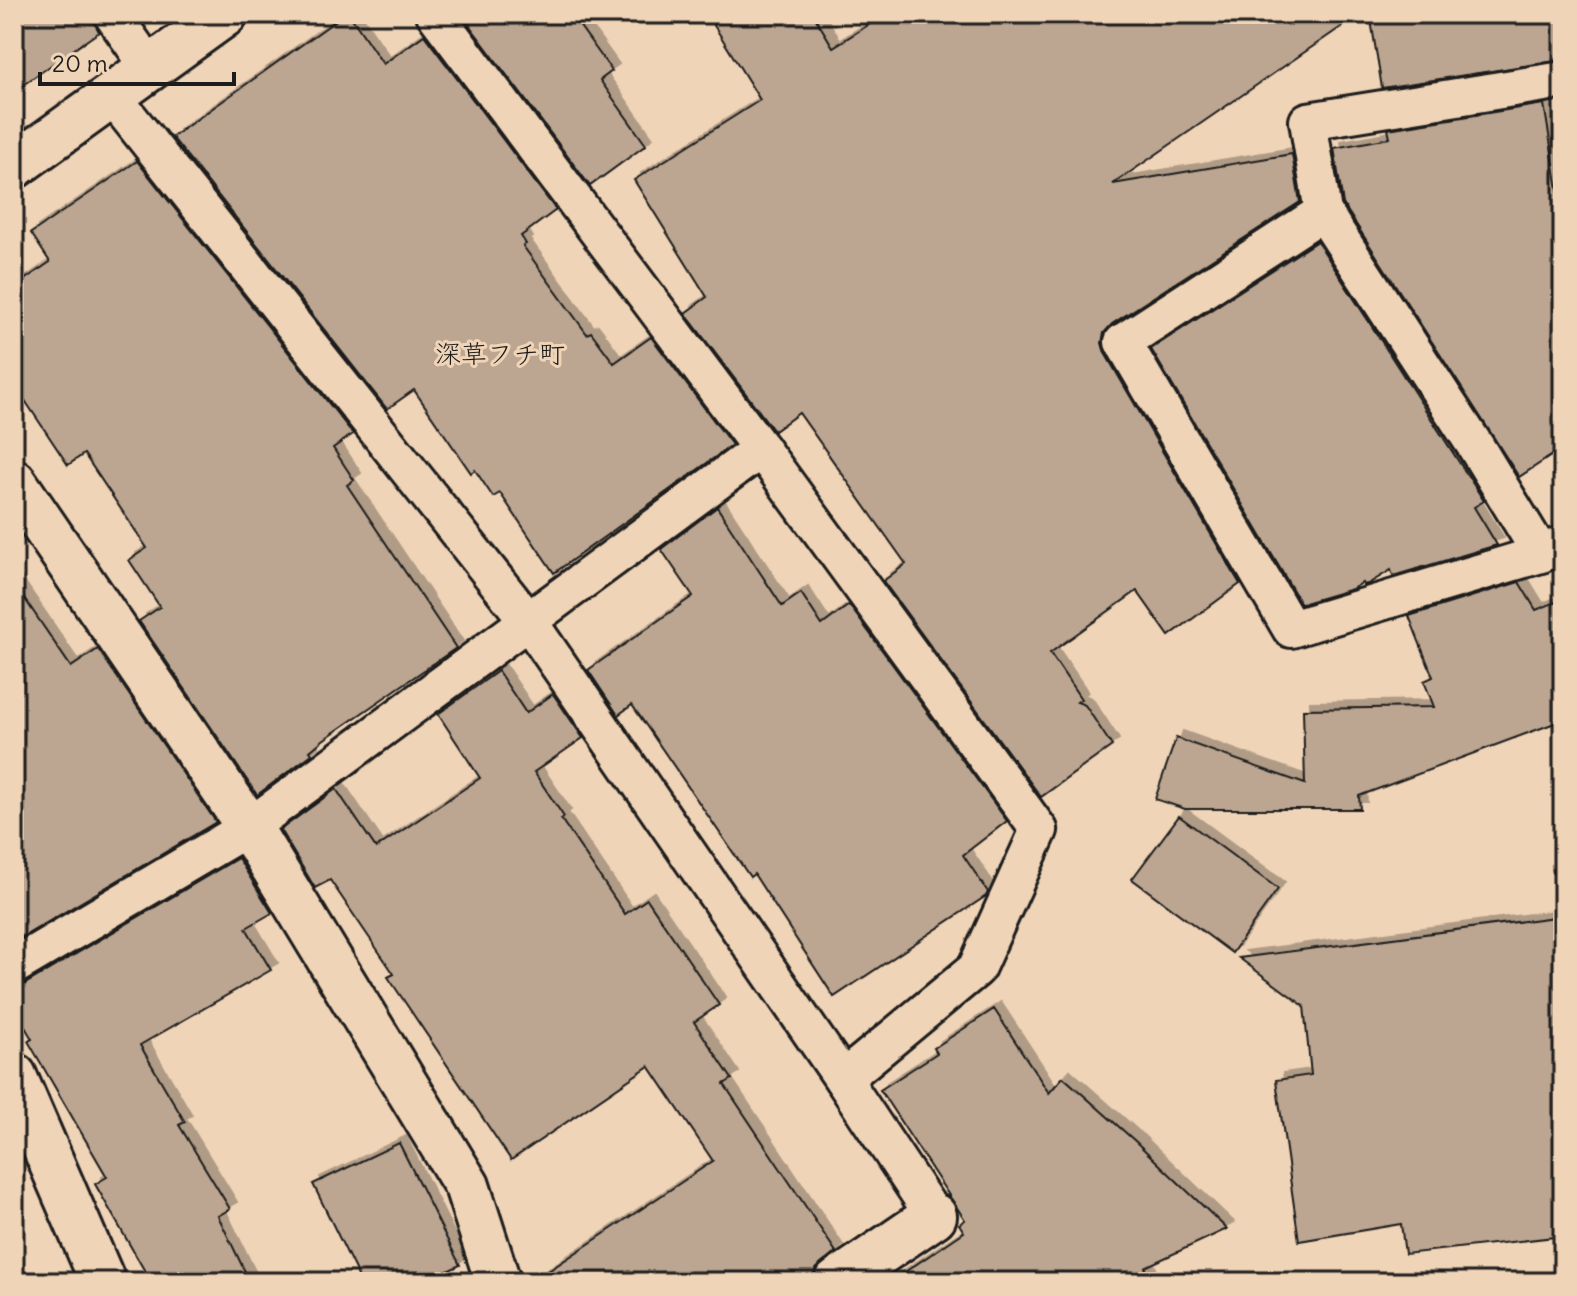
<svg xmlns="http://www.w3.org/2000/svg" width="1577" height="1296" font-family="Delius,'Klee One',sans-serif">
	<defs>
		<filter id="shadow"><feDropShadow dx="7" dy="-7" stdDeviation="0" flood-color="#0004"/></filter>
	</defs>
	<rect width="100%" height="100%" fill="#f0d4b7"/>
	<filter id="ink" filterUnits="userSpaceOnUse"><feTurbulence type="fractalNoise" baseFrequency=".0125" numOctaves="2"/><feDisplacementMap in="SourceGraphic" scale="16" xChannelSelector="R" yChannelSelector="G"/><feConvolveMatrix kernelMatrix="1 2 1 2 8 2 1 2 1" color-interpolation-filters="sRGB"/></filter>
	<g filter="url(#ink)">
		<g fill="#bca691" stroke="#1c1c1c" stroke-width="2" filter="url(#shadow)">
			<polygon points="14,14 91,14 99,32 14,91"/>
			<polygon points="345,14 349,14 383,64 424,35 556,210 521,236 526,244 523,246 587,334 591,332 614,363 651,337 732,445 554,573 500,493 493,497 475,470 471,473 414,390 387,409 172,137"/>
			<polygon points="461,14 571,14 612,71 600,80 646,145 590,186"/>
			<polygon points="707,14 813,14 833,47 886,14 1360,14 1113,184 1292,154 1300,202 1112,324 1104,333 1102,343 1105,353 1240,584 1169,636 1137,591 1050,653 1081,699 1077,702 1085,705 1112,746 1041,797 883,581 906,564 799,413 774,431 685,313 707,297 634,180 760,100"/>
			<polygon points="1370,14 1563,14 1563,60 1382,88"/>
			<polygon points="1544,104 1563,220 1563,448 1519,477 1343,204 1334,148 1390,138 1388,129"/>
			<polygon points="137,161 353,434 333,448 354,480 347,485 456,648 323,740 310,751 312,754 257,795 139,621 160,607 129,560 147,548 84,454 68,465 14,384 14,287 50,262 31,233"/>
			<polygon points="1317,241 1484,501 1474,507 1497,545 1393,576 1391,570 1368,584 1363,585 1362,583 1352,589 1301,604 1151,349"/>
			<polygon points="717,507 782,606 801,593 822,625 849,605 1007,821 963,855 988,892 986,896 834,997 754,874 750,877 632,705 618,715 588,670 693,596 661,549"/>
			<polygon points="1519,582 1536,610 1563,599 1563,720 1359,796 1360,809 1185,809 1155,799 1176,738 1305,784 1303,709 1434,707 1424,681 1433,677 1409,616"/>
			<polygon points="14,583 71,667 98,649 216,822 14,942"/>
			<polygon points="498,671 526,713 553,694 583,738 534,772 564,817 561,819 625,914 647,899 719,1005 694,1022 732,1079 724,1084 836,1252 815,1270 812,1282 532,1282 713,1161 649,1066 511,1160 388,977 394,974 330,880 315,888 280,830 336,789 376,848 480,778 438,714"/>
			<polygon points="1179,816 1278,889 1232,953 1132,879"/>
			<polygon points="238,858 272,913 246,928 271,970 140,1045 185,1122 179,1125 230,1209 218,1216 250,1282 151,1282 95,1184 107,1177 28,1041 32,1039 14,1008 14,987 25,984"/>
			<polygon points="1563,916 1563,1236 1405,1254 1401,1224 1299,1241 1276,1080 1311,1075 1304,1006 1239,958"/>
			<polygon points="994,1009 1049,1093 1063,1077 1135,1141 1227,1229 1145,1267 1152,1282 890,1282 964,1232 959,1224 965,1220 880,1090 937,1053 934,1048"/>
			<polygon points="399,1143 460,1265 425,1282 361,1282 313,1184"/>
		</g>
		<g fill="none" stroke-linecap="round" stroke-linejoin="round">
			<g stroke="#1c1c1c" stroke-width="42">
				<g id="lane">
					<polyline points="112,14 150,68"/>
					<polyline points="435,14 761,449 1039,830 976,969 843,1079 934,1216"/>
					<polyline points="112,96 529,622 843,1079"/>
					<polyline points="1323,212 1308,121 1563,80"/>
					<polyline points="1541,554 1476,447 1323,212 1123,342 1291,629 1541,554 1563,544"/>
					<polyline points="14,966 249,827 761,449"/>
				</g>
			</g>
			<g stroke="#1c1c1c" stroke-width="50">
				<g id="street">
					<polyline points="14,166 225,14"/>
					<polyline points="14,482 249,827 467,1186 498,1282"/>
					<polyline points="14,1076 103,1282"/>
					<polyline points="837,1282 934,1216"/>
				</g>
			</g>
			<use href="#lane" stroke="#f0d4b7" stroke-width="36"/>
			<use href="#street" stroke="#f0d4b7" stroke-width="44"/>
		</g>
	</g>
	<g text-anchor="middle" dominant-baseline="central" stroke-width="6" stroke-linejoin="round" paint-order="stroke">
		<g font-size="26" fill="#1c1c1c" stroke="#f0d4b7">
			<text x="500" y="353">深草フチ町</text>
		</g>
	</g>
	<rect width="1577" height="1296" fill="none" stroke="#f0d4b7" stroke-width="48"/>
	<rect x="24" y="24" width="1529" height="1248" fill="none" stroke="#1c1c1c" stroke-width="3" filter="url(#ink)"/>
	<path d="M40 72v12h194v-12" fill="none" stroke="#1c1c1c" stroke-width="4"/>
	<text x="52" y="72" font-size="24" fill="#1c1c1c" stroke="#f0d4b7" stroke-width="6" paint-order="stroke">20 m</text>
</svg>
